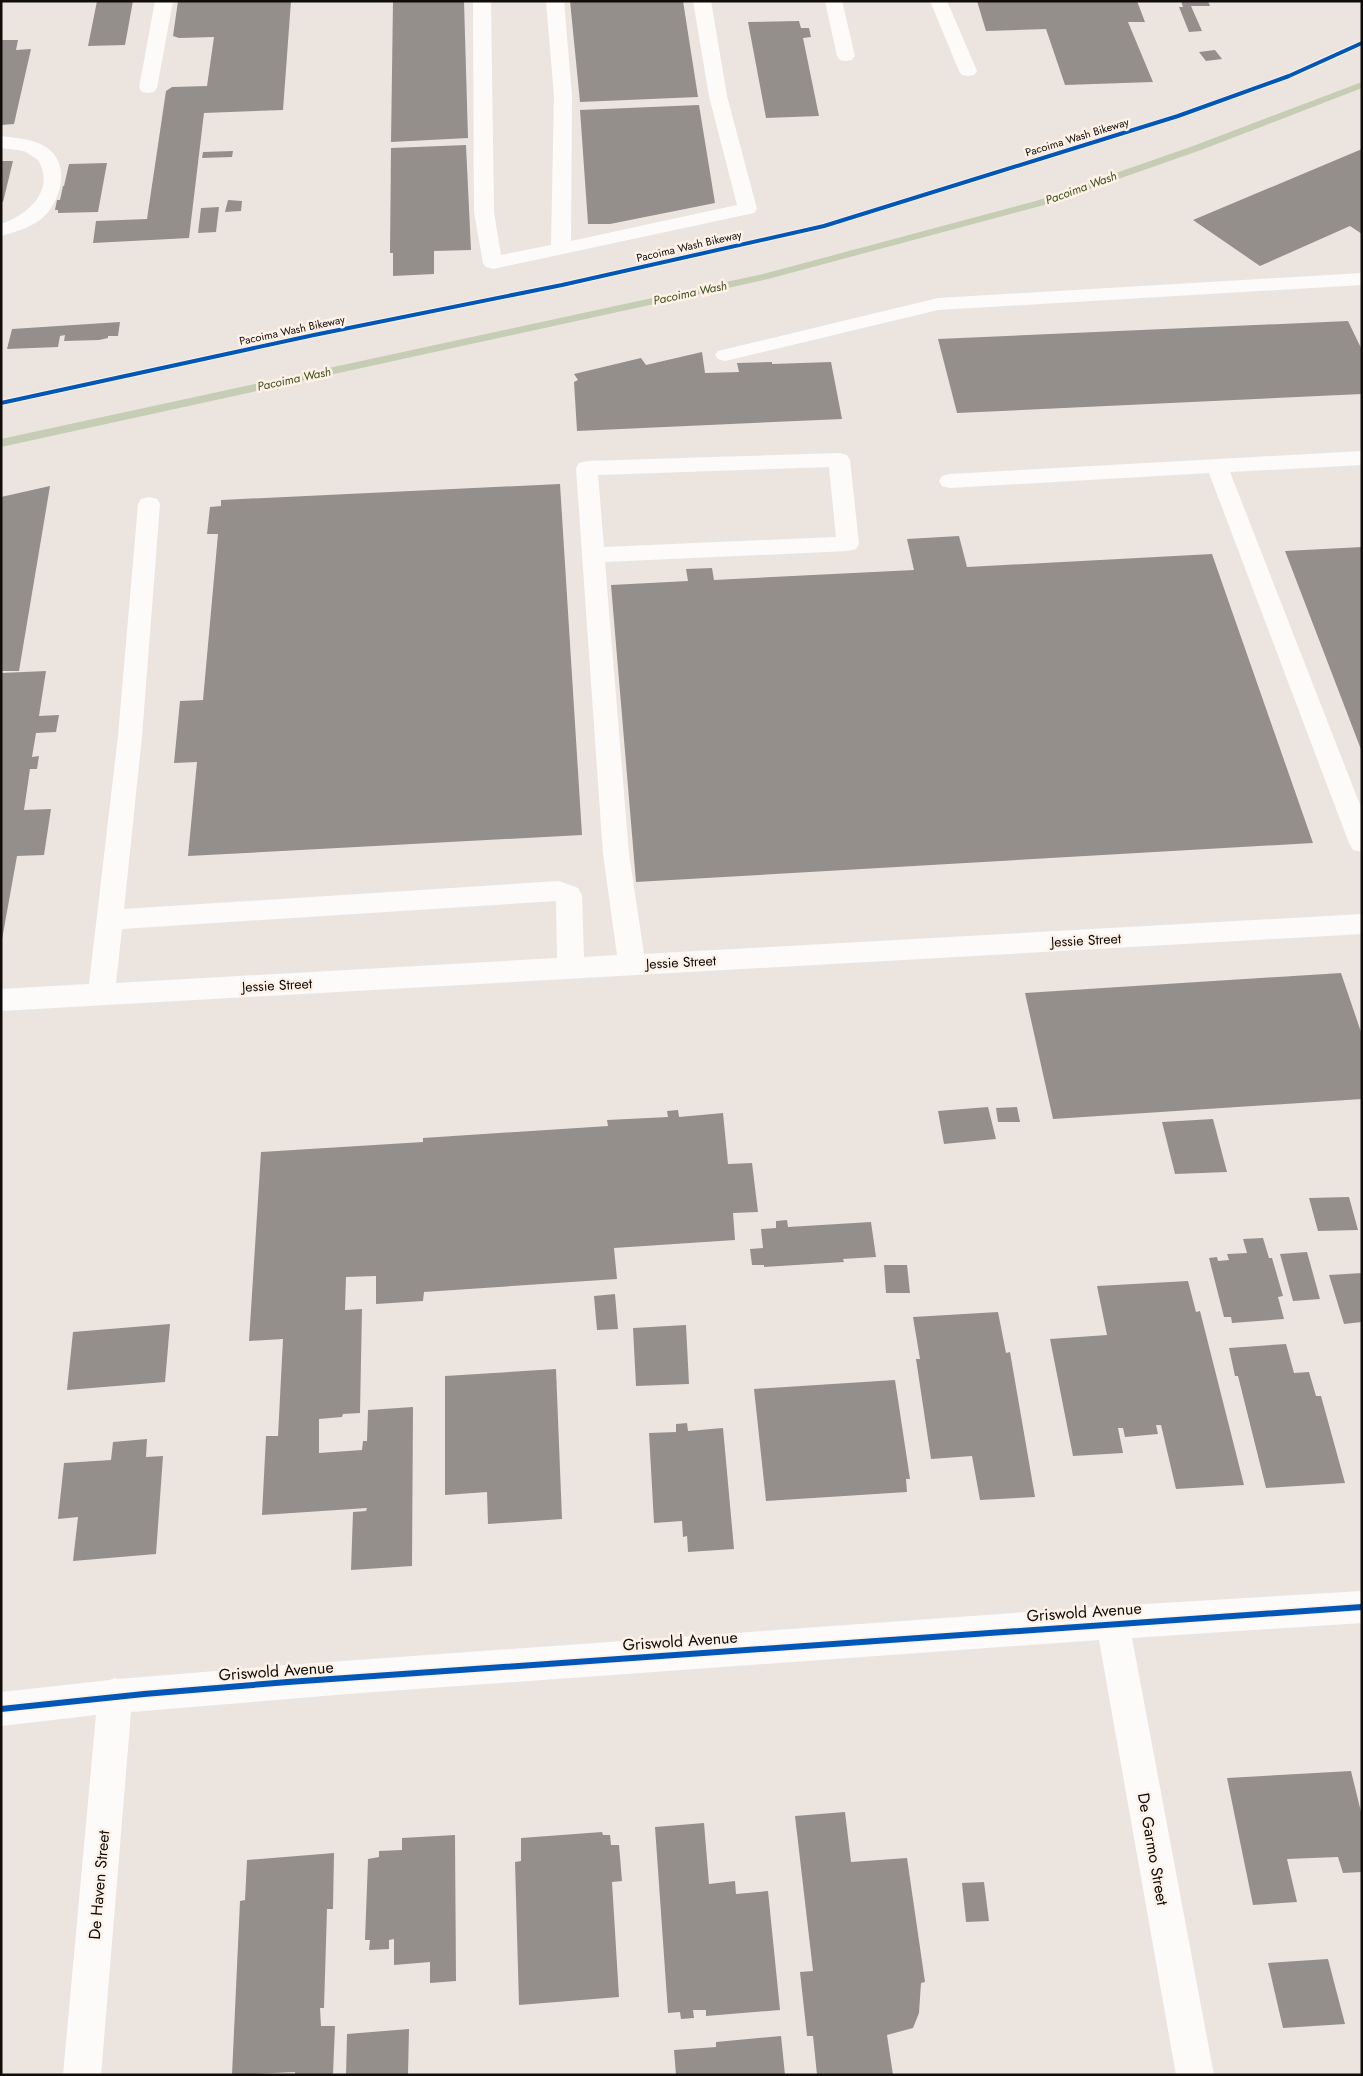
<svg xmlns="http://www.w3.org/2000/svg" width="1363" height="2076" font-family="Jost,sans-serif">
	<rect width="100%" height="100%" fill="#ece5df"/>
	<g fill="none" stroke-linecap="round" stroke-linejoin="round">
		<polygon fill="#c5cdb4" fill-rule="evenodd" points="1362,82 1362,88 1201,150 1044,205 768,279 1,447 1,439 763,274 1036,201 1193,146"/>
	</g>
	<g fill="#958f8c">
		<polygon points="97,1 133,1 125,45 88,46"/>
		<polygon points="178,1 291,1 283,110 204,113 189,238 93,243 96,221 147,219 166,91 172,87 207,86 214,37 179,38 173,36"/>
		<polygon points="393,1 464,1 468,138 391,142"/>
		<polygon points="570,1 683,1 698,97 580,102"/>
		<polygon points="977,1 1137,1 1145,22 1128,22 1153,82 1065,85 1046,29 986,31"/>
		<polygon points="1181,1 1208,1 1210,6 1191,6 1202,31 1189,32 1179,7 1183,7"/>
		<polygon points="799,21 801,28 809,28 811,37 803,38 819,116 766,118 748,22"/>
		<polygon points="1,40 18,40 16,50 31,49 14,124 1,125"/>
		<polygon points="1215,50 1222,59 1206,61 1199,52"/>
		<polygon points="699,105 715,203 610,224 588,224 580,110"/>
		<polygon points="466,145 471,250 434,251 434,274 393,276 393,253 390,253 391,148"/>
		<polygon points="1362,149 1362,234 1350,226 1260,266 1193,220"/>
		<polygon points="233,151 232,157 202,158 203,152"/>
		<polygon points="1,161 13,161 3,202 1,202"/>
		<polygon points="107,163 98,212 58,213 58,210 55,210 57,200 60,200 63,186 64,186 69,164"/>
		<polygon points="228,200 242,201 241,211 225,212"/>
		<polygon points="219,207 216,232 198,233 201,208"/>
		<polygon points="1348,321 1362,350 1362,394 957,413 938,339"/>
		<polygon points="120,322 118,336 108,336 108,338 99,340 64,341 65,335 60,336 58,347 7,349 12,329"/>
		<polygon points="702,352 705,373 739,372 737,363 772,362 772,364 831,362 842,419 577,431 574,382 578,380 574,374 641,358 646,365"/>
		<polygon points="560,484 582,835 188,856 197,762 174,763 180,701 203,700 218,534 207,534 210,507 221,506 221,500"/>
		<polygon points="50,486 19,671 1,671 1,497"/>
		<polygon points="959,536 967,567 1212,554 1313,843 636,882 611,585 688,581 686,569 712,568 714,580 914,570 907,539"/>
		<polygon points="1362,547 1362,752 1285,551"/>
		<polygon points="46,671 39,716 59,715 56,732 36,733 32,757 39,756 37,769 30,769 24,810 51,809 44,855 17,856 1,945 1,673"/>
		<polygon points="1341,973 1362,1035 1362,1099 1053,1119 1025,993"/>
		<polygon points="988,1107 996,1139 944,1144 938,1111"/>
		<polygon points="1017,1107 1020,1122 998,1122 996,1108"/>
		<polygon points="678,1110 679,1117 723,1113 728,1164 752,1163 758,1212 733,1213 735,1240 614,1248 617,1279 424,1292 423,1301 376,1304 376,1276 346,1277 345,1310 362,1309 360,1413 343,1414 342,1417 319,1419 319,1453 362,1450 363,1441 367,1441 368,1410 413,1407 412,1566 351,1570 353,1512 366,1511 367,1508 262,1515 266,1436 278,1436 283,1339 249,1341 261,1152 423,1142 423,1138 608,1126 607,1120 668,1117 667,1111"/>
		<polygon points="1213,1119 1227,1172 1175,1174 1162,1122"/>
		<polygon points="1349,1197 1358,1230 1318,1231 1309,1198"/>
		<polygon points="787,1220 788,1227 871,1222 876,1257 843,1259 844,1262 764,1267 764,1265 752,1265 750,1249 763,1248 761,1229 776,1228 776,1221"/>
		<polygon points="1263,1238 1269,1258 1272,1258 1283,1296 1278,1297 1284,1319 1232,1323 1231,1317 1224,1317 1209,1258 1217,1257 1218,1261 1229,1260 1227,1254 1247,1253 1243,1239"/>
		<polygon points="1307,1252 1320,1299 1293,1301 1280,1254"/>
		<polygon points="884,1265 907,1265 910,1293 886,1293"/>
		<polygon points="1362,1273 1362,1322 1344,1324 1329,1275"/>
		<polygon points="1188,1281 1196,1312 1200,1311 1244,1485 1176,1489 1161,1425 1156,1425 1158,1434 1125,1437 1123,1428 1118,1428 1123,1453 1073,1456 1050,1339 1107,1335 1097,1286"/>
		<polygon points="615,1294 618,1329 597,1330 594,1296"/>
		<polygon points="998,1312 1006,1353 1010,1352 1035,1497 980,1500 972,1456 931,1459 916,1359 920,1359 913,1317"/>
		<polygon points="170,1324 165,1382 67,1390 73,1332"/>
		<polygon points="686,1325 689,1384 636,1386 633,1328"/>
		<polygon points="1286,1344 1294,1373 1309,1372 1316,1396 1321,1396 1345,1483 1266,1488 1238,1376 1235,1376 1229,1348"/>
		<polygon points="556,1369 562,1519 488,1524 487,1492 445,1495 445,1376"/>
		<polygon points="895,1380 910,1479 906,1479 907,1492 766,1501 754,1389"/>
		<polygon points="687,1423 688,1431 723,1428 734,1549 688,1552 687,1536 683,1537 682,1521 654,1523 649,1433 676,1432 676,1424"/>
		<polygon points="147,1439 146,1457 163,1456 156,1554 73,1561 78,1517 58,1519 64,1463 111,1460 113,1442"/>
		<polygon points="1351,1771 1362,1816 1362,1872 1343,1873 1338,1857 1287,1859 1297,1902 1253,1905 1227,1778"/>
		<polygon points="845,1812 851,1862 907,1858 925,1982 921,1983 919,2013 913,2028 887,2035 893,2075 817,2075 813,2036 807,2036 800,1972 813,1971 795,1816"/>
		<polygon points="704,1823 709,1884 735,1881 736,1894 768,1891 780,2010 706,2016 706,2010 693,2010 694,2018 681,2019 680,2012 668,2013 655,1827"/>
		<polygon points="602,1832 603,1835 610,1835 611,1845 619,1845 622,1881 612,1882 619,1997 519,2005 515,1862 521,1861 521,1838"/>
		<polygon points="455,1835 456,1981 430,1983 430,1962 394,1965 394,1939 389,1940 389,1949 369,1950 370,1940 365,1940 368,1859 379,1857 379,1851 402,1850 402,1838"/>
		<polygon points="334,1853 333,1909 327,1909 324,2008 320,2008 321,2026 335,2026 333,2075 295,2075 295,2072 232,2075 240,1901 245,1900 247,1860"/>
		<polygon points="984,1882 989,1921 966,1922 962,1883"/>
		<polygon points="1328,1959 1345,2024 1283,2028 1268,1963"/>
		<polygon points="409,2029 408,2075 346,2075 347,2034"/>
		<polygon points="781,2036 785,2075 676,2075 674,2050 716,2047 716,2042"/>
	</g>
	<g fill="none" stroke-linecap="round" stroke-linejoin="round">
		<g fill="#fcfbfa" fill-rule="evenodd">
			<polygon points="155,1 173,1 157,88 154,92 148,93 142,92 139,88"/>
			<polygon points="473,1 491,1 494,212 501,255 551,245 554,96 546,1 564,1 572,96 571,241 737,205 709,96 693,1 711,1 727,96 757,209 754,213 493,269 486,267 483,263 474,212"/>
			<polygon points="825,1 842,1 855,56 852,60 846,61 840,60 837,56"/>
			<polygon points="930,1 947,1 977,71 974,75 968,76 962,75 959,71"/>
			<path d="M1,136C15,138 34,139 46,147C72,164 61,204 40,220C29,228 15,232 1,236V224C28,215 56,190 38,160L24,151L1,148Z"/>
			<polygon points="1362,273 1362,285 938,310 725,361 718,359 715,355 718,351 938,298"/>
			<polygon points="1362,451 1362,465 1230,472 1362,810 1362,852 1353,850 1349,843 1209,473 950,488 942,486 939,481 942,476 950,474"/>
			<path d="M839,453L847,455L850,460L859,544L856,549L848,551L605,562L629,854L644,954L1362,914V934L1,1011V989L89,984L118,736L138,504L141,499L149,497L157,499L160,504L142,736L124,909L559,881L578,888L582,895L584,957L617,955L603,854L576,468L579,463L587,461ZM829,467L836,537L604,547L598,475ZM556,901L557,958L116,983L122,929Z"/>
			<polygon points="1362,1591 1362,1623 1132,1638 1214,2075 1176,2075 1099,1640 360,1693 131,1712 101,2075 63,2075 96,1715 1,1726 1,1692 110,1680 115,1678 118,1679 288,1665 1112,1606"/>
		</g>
		<g stroke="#fef1e7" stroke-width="6">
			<polyline id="cycleway-far1" points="1,403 314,335 562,285 824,226 1178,116 1289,76 1362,43"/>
		</g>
		<g stroke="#fef1e7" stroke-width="9">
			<polyline id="cycleway" points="1,1709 144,1694 288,1682 1362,1607"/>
		</g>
		<use href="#cycleway-far1" stroke="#0057b8" stroke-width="4"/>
		<use href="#cycleway" stroke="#0057b8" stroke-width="6"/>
	</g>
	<g text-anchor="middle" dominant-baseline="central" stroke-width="5" stroke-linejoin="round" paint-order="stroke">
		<g font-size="11" fill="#100c09" stroke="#fef1e7">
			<text transform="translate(1077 137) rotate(-17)">Pacoima Wash Bikeway</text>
			<text transform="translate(689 246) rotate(-13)">Pacoima Wash Bikeway</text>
			<text transform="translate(292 330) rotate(-12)">Pacoima Wash Bikeway</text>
		</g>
		<g font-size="12" font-style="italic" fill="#3a4d19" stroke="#fef1e7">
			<text transform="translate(1081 188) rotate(-20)">Pacoima Wash</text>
			<text transform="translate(690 293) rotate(-12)">Pacoima Wash</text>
			<text transform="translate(294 379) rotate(-12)">Pacoima Wash</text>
		</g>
		<g font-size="14" fill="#100c09" stroke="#fef1e7">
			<text transform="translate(1086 940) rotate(-3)">Jessie Street</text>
			<text transform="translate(681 962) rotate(-3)">Jessie Street</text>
			<text transform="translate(277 985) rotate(-3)">Jessie Street</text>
		</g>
		<g font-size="16" fill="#100c09" stroke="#fef1e7">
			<text transform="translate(1084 1612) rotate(-4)">Griswold Avenue</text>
			<text transform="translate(680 1641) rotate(-4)">Griswold Avenue</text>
			<text transform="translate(276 1671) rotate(-4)">Griswold Avenue</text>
			<text transform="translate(1153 1849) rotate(80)">De Garmo Street</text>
			<text transform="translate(99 1885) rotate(-85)">De Haven Street</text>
		</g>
	</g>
	<rect width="1363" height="2076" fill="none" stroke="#100c09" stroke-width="5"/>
</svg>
